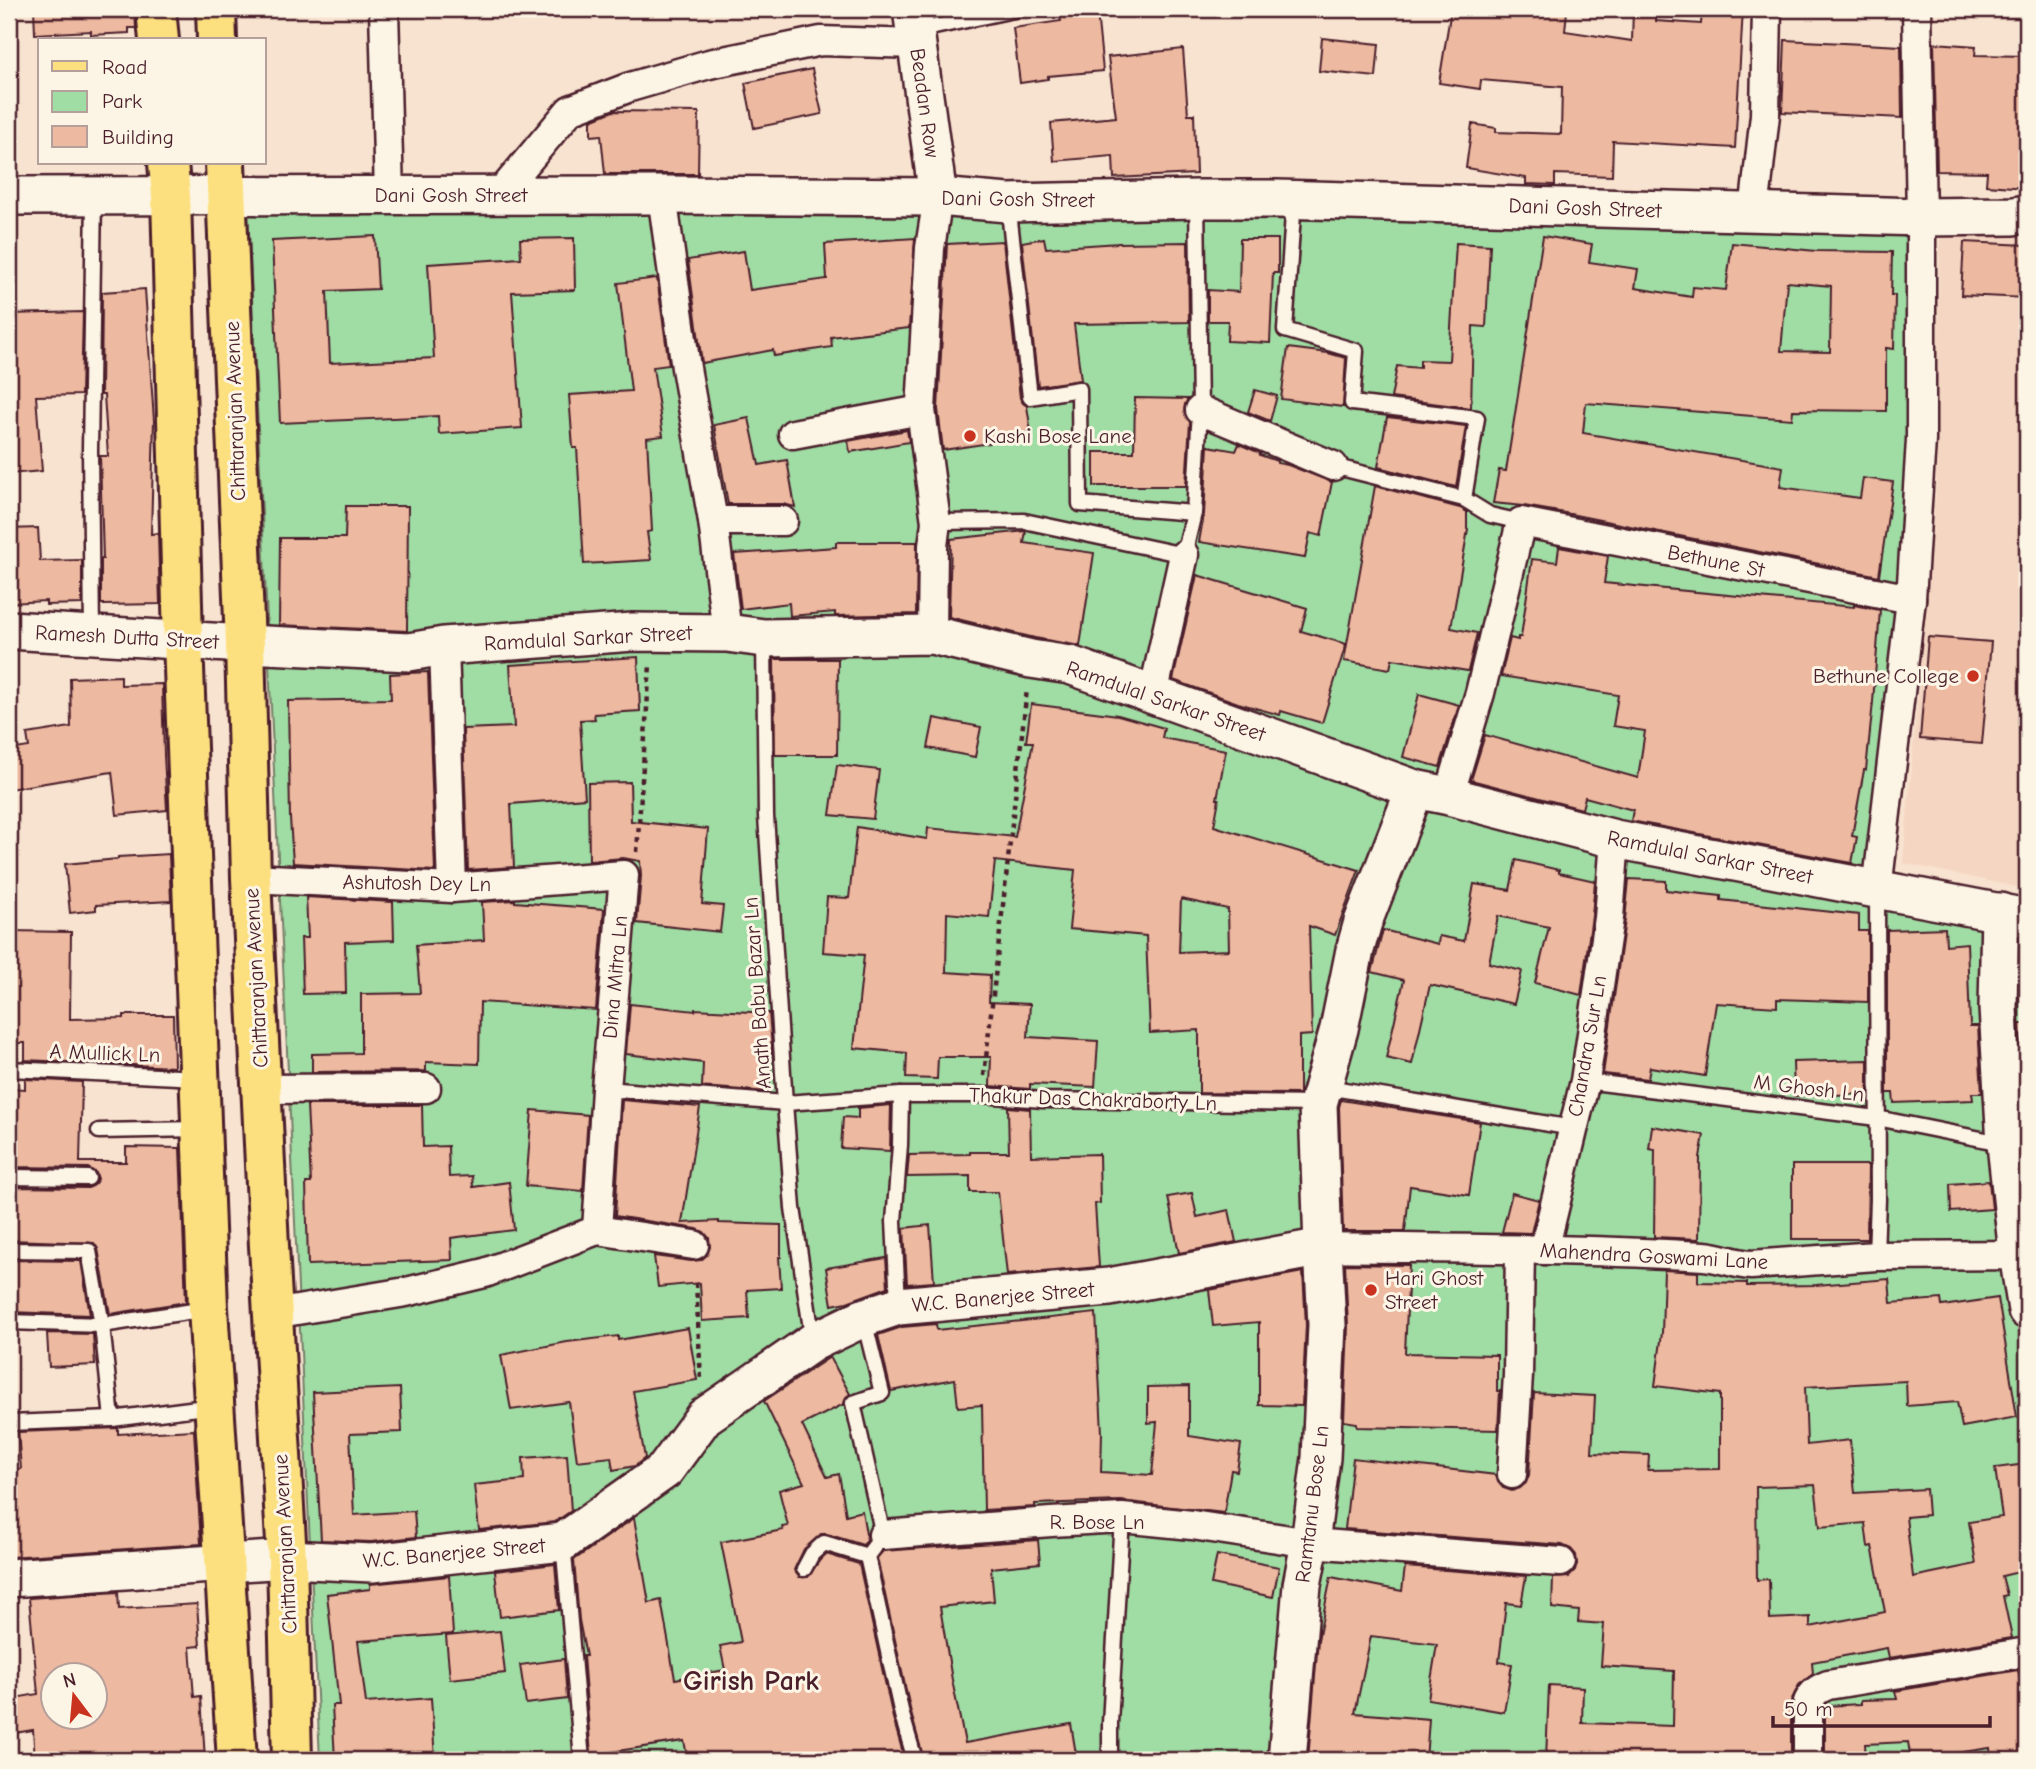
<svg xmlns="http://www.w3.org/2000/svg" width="2036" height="1769" font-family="'Comic Neue',sans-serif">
	<rect width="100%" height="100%" fill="#f8e3d0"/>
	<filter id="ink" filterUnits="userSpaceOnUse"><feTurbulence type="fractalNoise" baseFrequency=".0143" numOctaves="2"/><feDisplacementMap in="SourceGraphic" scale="14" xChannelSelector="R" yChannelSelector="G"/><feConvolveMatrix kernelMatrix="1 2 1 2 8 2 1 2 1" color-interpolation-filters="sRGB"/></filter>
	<g filter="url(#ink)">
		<polygon fill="#f5d6c2" points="2027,226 2027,889 1903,863 1936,490 1940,234"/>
		<polygon fill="#a0dda4" stroke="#757e68" stroke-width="2" points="248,212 1920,224 1881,896 2027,928 2027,1760 320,1760"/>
		<g fill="#edb9a0" stroke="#4a1f2b" stroke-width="2" fill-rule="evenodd">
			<polygon points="34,9 135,9 136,28 129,28 129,33 91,35 91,31 35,34"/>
			<polygon points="1451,9 1536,9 1567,11 1565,31 1632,41 1633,9 1656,9 1656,21 1701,24 1702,9 1743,9 1735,148 1613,141 1612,176 1555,174 1555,185 1526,184 1526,178 1466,168 1472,124 1496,128 1496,132 1561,134 1562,87 1481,80 1480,89 1439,83"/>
			<polygon points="1097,12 1103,71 1048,76 1048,79 1020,83 1013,28 1061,21 1060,16"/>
			<polygon points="1322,38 1379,44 1376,77 1319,71"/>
			<polygon points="1785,40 1901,46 1902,118 1782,112"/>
			<polygon points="1934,43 1976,46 1975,55 2027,56 2027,188 1986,185 1987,172 1937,171"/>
			<polygon points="1183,49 1188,114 1194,114 1196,174 1114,178 1113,156 1054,161 1051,123 1116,117 1108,57"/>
			<polygon points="812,69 822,114 754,128 745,83"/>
			<polygon points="613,111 699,112 698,174 605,174 601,135 591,136 591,120"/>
			<polygon points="375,236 378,289 327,291 330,363 434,358 428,264 521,258 520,239 574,238 575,290 512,292 522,428 439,434 438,416 280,423 272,241"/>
			<path d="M1543,236L1592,244L1589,262L1638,269L1635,288L1692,297L1693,287L1726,290L1732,243L1816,251L1892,252L1891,295H1895L1894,349L1886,348V411L1793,410L1792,419L1586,403L1583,433L1783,467L1780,487L1860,498L1863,478L1893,482L1879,576L1565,513L1524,506L1493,503L1499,470L1506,471ZM1787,282L1831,286L1830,352L1781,351Z"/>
			<polygon points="915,238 909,328 831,337 832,347 774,356 773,350 702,363 688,260 744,251 750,290 827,279 825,244"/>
			<polygon points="1044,238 1046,248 1119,243 1188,242 1189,322 1074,324 1081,380 1038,386 1022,242"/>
			<polygon points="1240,239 1278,239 1278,273 1273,273 1270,343 1227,341 1228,321 1208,321 1208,290 1239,292"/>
			<polygon points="1003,241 1020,398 1023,403 1027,406 1031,432 989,439 990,443 943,450 938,409 947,244"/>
			<polygon points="1964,242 2027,245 2027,298 1961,295"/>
			<polygon points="1456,243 1490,245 1486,327 1473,326 1471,408 1391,398 1397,366 1420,368 1420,360 1449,361"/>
			<polygon points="657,278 669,365 653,367 663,436 647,438 652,531 647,532 651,560 584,564 577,448 573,448 569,395 631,391 618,283"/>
			<polygon points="145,289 154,421 151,534 158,533 160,604 104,605 104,604 101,604 101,559 103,559 100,456 108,456 104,395 101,395 102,292"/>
			<polygon points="83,312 81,395 36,396 42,471 9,474 9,314"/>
			<polygon points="1288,348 1328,353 1346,358 1343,407 1281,399"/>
			<polygon points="1255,390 1277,396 1270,421 1248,412"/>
			<polygon points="1135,398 1188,399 1185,404 1184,411 1190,422 1186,486 1094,486 1094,452 1134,452"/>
			<polygon points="1387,417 1466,426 1456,487 1378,467"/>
			<polygon points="749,418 759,465 787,460 795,507 783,504 728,504 714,425"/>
			<polygon points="907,430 909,442 850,452 848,441"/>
			<polygon points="1239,444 1260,453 1260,455 1277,461 1277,463 1288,465 1332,482 1321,536 1310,533 1305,558 1199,542 1204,514 1208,446 1236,451"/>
			<polygon points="1375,486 1460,508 1467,512 1467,528 1468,529 1451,628 1477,633 1468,671 1392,659 1390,669 1344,661"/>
			<polygon points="346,506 408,506 407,631 279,625 280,538 345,538"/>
			<polygon points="38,528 40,561 82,560 82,604 46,605 46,601 9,603 9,529"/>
			<polygon points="1026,531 1024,543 1094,553 1080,646 1035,638 949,617 951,539"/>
			<polygon points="836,542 917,542 916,614 835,616 835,612 790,616 789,603 741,609 734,554 836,547"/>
			<polygon points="1559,547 1608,556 1604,583 1854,607 1854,605 1859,606 1880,610 1873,702 1866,770 1864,770 1852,836 1857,837 1852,863 1631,821 1633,810 1585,797 1582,809 1471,780 1485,735 1638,778 1645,731 1613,726 1618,695 1501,676 1510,638 1518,640 1518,637 1521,637 1532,559 1557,562"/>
			<polygon points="1197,575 1307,608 1301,631 1346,644 1322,723 1281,711 1280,715 1238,703 1173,680"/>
			<polygon points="1928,637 1991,642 1982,744 1920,739"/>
			<polygon points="638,657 640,711 594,714 595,719 580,720 585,798 511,804 514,867 468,870 463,729 514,727 510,665"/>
			<polygon points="774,659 838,659 837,755 775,755"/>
			<polygon points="428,672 435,871 293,863 290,818 288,701 391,699 390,674"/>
			<polygon points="121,676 121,685 162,684 164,755 167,810 117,815 112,772 9,789 9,750 29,747 27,734 71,727 70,678"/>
			<polygon points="1419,694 1459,705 1440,767 1403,757"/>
			<path d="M1031,704L1118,715L1164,728L1162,738L1226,750L1217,799H1219L1214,826L1359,870L1335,935L1309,926L1312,1035L1299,1036V1094L1199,1093V1030L1150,1033L1146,936L1069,929L1075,870L995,861L989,917L947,913L946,972L990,975L989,1002L1030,1004L1028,1037L1098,1041L1095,1087L1030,1084V1089L990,1086L991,1057H938L937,1079L906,1078L907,1053L854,1048L864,955L823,952L827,897L849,898L857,827L927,839L928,828L1015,837L1033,742H1026ZM1181,899L1228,909L1229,950L1179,952Z"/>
			<polygon points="934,718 981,727 975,757 928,748"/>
			<polygon points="837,765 879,770 873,819 830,815"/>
			<polygon points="630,782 631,821 708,829 702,904 723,906 720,932 637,923 641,876 640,861 623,858 589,861 588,783"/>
			<polygon points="169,854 171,901 96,905 96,910 70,913 65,864 118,859 118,857"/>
			<polygon points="1516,860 1559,870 1559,873 1595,881 1592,916 1581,995 1535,983 1549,927 1498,916 1489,963 1522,971 1514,1004 1430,985 1412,1064 1386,1058 1404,980 1372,972 1383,930 1438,944 1439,936 1464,941 1474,884 1510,890"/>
			<polygon points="1629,879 1666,881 1666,890 1721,896 1721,900 1859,915 1859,931 1868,931 1868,1002 1777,999 1777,1007 1716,1003 1705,1076 1650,1067 1648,1079 1603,1074 1625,920"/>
			<polygon points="306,897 393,902 394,940 345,942 346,993 303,994 301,938 308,938"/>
			<polygon points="515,900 515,902 604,909 596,1010 480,1002 479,1064 426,1062 426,1071 312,1072 312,1054 361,1053 361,994 420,993 416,945 484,940 482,902"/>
			<polygon points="1945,928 1946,945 1967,943 1970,1026 1978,1026 1982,1093 1972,1093 1973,1100 1894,1103 1893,1093 1887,1093 1887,930"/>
			<polygon points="9,931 71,932 70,1019 124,1018 124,1015 173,1015 174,1067 25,1060 25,1043 9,1043"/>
			<polygon points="630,1004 695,1011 695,1009 769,1013 772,1048 769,1092 702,1087 703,1063 626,1054"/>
			<polygon points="2020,1024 2027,1024 2027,1091 2024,1091"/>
			<polygon points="1868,1060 1868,1094 1794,1096 1793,1062"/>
			<polygon points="25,1079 82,1082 80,1162 126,1162 126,1147 180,1148 186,1302 110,1314 98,1249 94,1243 9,1240 9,1187 88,1188 93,1186 98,1179 96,1173 88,1168 9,1167 9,1088 25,1089"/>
			<polygon points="622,1100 700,1107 682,1223 719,1221 719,1223 781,1225 781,1257 779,1257 781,1288 747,1290 749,1318 702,1321 700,1283 658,1287 654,1256 691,1261 701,1260 707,1255 710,1247 709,1238 704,1232 697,1229 615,1216"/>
			<polygon points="1341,1100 1480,1122 1469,1195 1410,1186 1405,1231 1343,1231 1339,1107"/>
			<polygon points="307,1105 422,1105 423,1147 448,1146 449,1177 472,1176 473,1187 509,1182 514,1230 451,1238 452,1260 308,1265 306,1183 311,1183"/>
			<polygon points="891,1105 890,1151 841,1148 843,1117 858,1118 858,1108"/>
			<polygon points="1008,1107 1030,1109 1031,1156 1099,1154 1100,1203 1095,1204 1099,1267 1007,1275 998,1192 970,1192 970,1176 907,1177 909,1155 970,1154 970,1152 1009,1152"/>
			<polygon points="532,1110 588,1115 583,1191 526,1186"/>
			<polygon points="1652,1126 1704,1135 1700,1157 1699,1239 1654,1237 1655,1150 1649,1149"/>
			<polygon points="1792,1165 1868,1165 1867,1239 1792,1239"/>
			<polygon points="1989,1181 1992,1209 1951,1212 1950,1184"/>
			<polygon points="1192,1193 1197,1217 1229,1210 1236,1242 1179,1253 1168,1197"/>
			<polygon points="1512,1193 1539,1200 1531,1233 1502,1232"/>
			<polygon points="930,1225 934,1282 907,1284 904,1228"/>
			<polygon points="886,1258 888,1287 847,1302 832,1305 826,1268"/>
			<polygon points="9,1260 81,1261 90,1315 9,1312"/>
			<polygon points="1345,1264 1409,1265 1405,1353 1497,1355 1497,1391 1500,1391 1498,1430 1357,1427 1357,1423 1344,1421 1348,1326"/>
			<path d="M1664,1270L1698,1272V1282L1747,1283V1286L1816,1285L1889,1279L1891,1303L1941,1299L1942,1306L1998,1298L2017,1417L1962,1427L1957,1402L1907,1406L1906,1381L1805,1387L1807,1445L1850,1440L1855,1493L1926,1489L1928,1515L1906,1517L1913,1577L1976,1564L1969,1522L2002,1517L1995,1468L2027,1464V1570L2002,1576L2007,1595L2003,1596L2012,1638L1889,1658L1887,1648L1812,1662L1813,1674L1799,1685L1791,1701V1760H1546L1549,1685L1583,1687L1582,1723L1673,1726L1674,1671L1601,1666L1604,1624L1578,1622L1579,1611L1552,1608L1553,1578L1569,1577L1575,1571L1577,1564L1576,1555L1571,1549L1562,1545L1345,1529L1353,1458L1496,1475L1498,1482L1503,1488L1512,1491L1520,1488L1526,1483L1529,1475L1534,1393L1595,1396L1592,1453L1649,1455L1648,1470L1720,1469V1394L1655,1386L1662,1333ZM1815,1485L1820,1527L1865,1523L1868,1547L1872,1546L1885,1612L1810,1627V1617L1770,1619L1769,1579L1757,1580L1756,1487Z"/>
			<polygon points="1303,1272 1306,1325 1302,1406 1259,1405 1259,1322 1213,1326 1209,1290"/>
			<polygon points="1096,1313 1102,1433 1101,1472 1152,1475 1157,1422 1148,1423 1148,1387 1189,1386 1189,1436 1241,1444 1237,1471 1231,1470 1224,1513 1121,1501 1035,1504 1035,1507 984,1510 982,1405 958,1407 955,1379 891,1391 878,1335 902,1327 936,1324 937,1330"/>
			<polygon points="688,1328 697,1380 633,1391 645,1458 635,1466 613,1470 611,1457 577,1461 569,1402 511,1410 501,1355 567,1342 618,1336 618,1340"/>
			<polygon points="47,1333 93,1334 95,1365 49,1367"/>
			<polygon points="830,1357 850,1394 846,1397 844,1404 802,1425 827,1477 839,1474 846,1515 862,1511 867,1540 863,1545 827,1534 821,1534 804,1549 794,1570 799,1577 808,1577 820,1560 826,1554 859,1564 893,1718 905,1760 688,1760 684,1741 591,1755 583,1656 586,1656 579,1620 574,1560 634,1518 649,1603 661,1600 675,1679 725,1670 720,1646 741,1642 721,1542 783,1530 782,1527 788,1526 779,1490 804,1483 764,1401"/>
			<polygon points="400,1388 402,1432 350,1434 354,1515 414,1511 416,1537 371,1542 321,1540 313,1392"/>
			<polygon points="118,1428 118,1434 194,1430 201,1544 9,1557 9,1470 21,1469 18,1432"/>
			<polygon points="567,1455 571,1511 555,1522 479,1530 474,1485 524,1480 523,1458"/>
			<polygon points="1038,1540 1040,1563 991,1568 994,1601 940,1607 952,1680 965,1743 1071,1724 1077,1760 924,1760 911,1713 877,1558 883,1551"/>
			<polygon points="1217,1555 1279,1567 1273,1597 1211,1584"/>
			<polygon points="555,1564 559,1610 500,1617 495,1571"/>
			<polygon points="1405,1567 1526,1576 1521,1605 1506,1603 1499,1662 1512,1664 1504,1712 1428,1699 1437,1644 1371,1636 1355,1713 1429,1719 1426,1760 1308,1760 1318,1640 1331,1577 1402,1591"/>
			<polygon points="449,1576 453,1634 358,1641 366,1703 431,1698 435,1760 335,1760 332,1705 339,1705 327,1594 370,1589 370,1584"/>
			<path d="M118,1592L119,1609L197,1604L200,1646L190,1647L194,1697L201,1696L205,1760H35L33,1730L9,1734V1699L38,1694L29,1598ZM52,1675H94V1717H52Z"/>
			<polygon points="500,1631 505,1673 450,1679 446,1636"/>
			<polygon points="564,1659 567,1699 526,1704 520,1665"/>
			<polygon points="2018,1670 2020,1678 2027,1677 2027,1758 1991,1760 1990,1748 1911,1760 1908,1742 1865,1744 1866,1760 1825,1760 1825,1706 1861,1704 1861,1700 1897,1699 1895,1691"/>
		</g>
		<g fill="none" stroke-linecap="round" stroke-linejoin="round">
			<g stroke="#4a1f2b" stroke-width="19">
				<g id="service">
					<polyline points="916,31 1018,9"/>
					<polyline points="1294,200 1285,330 1356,351 1352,403 1477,418 1464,499 1490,515 1521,522"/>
					<polyline points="1008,203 1030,397 1079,389 1080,504 1194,513"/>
					<polyline points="1333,466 1464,499"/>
					<polyline points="936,522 1024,521 1184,555 1194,513 1200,410 1197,200"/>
					<polyline points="92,634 90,450 94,197"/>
					<polyline points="764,640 766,816 785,1103 793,1208 813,1342"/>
					<polyline points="9,1069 199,1078"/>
					<polyline points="1585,1081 1877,1118 2006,1144 2027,1144"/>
					<polyline points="606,1089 785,1103 901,1095 982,1095 1043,1100 1318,1104 1339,1089 1573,1128"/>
					<polyline points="99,1131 199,1129"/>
					<polyline points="9,1177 88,1178"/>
					<polyline points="9,1250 89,1251 102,1325 112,1419"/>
					<polyline points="1876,1256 1878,1199 1877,890"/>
					<polyline points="898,1304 894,1221 900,1145 901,1095"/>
					<polyline points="864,1320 882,1393 853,1403 883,1535 867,1556 902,1715 915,1760"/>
					<polyline points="9,1322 102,1325 206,1309"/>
					<polyline points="9,1423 112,1419 213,1406"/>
					<polyline points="563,1542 582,1760"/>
					<polyline points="804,1569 812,1554 824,1543 867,1556"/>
					<polyline points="1110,1760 1110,1723 1122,1518"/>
				</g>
			</g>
			<g stroke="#4a1f2b" stroke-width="33">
				<g id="minor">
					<polyline points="384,9 389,196"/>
					<polyline points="499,195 570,110 630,87 709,64 821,41 916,44"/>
					<polyline points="662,195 686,368 713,521 727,633"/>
					<polyline points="1754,212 1765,115 1767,9"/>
					<polyline points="1200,410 1333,466"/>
					<polyline points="793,434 921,410"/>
					<polyline points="713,521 783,521"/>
					<polyline points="932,635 933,546 936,522 921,410 930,248 938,197"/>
					<polyline points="444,646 452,888"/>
					<polyline points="1153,695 1184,555"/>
					<polyline points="1449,796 1480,693 1521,522 1911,599"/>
					<polyline points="251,878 452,888 624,875 606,1089 597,1230 694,1245"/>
					<polyline points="1877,890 1911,599 1921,440 1921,217 1917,9"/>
					<polyline points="261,1089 426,1088"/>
					<path d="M1323,1247C1450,1249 1577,1248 1704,1256C1720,1257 1735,1264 1751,1265L1876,1256L2027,1255"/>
					<polyline points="1544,1250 1585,1081 1609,918 1615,839"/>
					<polyline points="273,1314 406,1292 485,1273 597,1230"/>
					<polyline points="1512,1474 1518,1375 1520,1250"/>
					<polyline points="883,1535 1051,1522 1122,1518 1192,1525 1310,1543 1561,1562"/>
					<path d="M1808,1760V1702C1813,1692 1818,1689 1828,1685L2027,1652"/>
				</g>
			</g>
			<g stroke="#4a1f2b" stroke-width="42">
				<g id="tertiary">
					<polyline points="912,9 938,197"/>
					<polyline points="9,196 662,195 938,197 1008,203 1197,199 1277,199 1921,217 2013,216 2027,214"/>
					<polyline points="9,630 245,644 409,652 444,646 633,632 727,633 764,638 932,635 1031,659 1070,665 1415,789 1449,796 1615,839 2027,918"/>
					<polyline points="2000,912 1998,1008 2006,1144 2018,1254 2027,1310"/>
					<polyline points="9,1578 287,1559 372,1563 563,1542 665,1470 704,1417 813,1342 863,1318 898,1306 1109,1287 1323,1247 1318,1104 1339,1029 1355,950 1363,922 1415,789"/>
					<polyline points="1287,1760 1302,1585 1310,1543 1321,1458 1327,1325 1323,1247"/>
				</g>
			</g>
			<g stroke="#4a1f2b" stroke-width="44">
				<g id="primary">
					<polyline points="156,9 159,40"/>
					<polyline points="216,9 217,40"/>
					<polyline points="168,163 171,196 183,641 208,1308 237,1760"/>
					<polyline points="225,163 245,644 251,878 269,1246 287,1559 292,1760"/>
				</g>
			</g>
			<g stroke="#4a1f2b" stroke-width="4.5" stroke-dasharray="5 5" stroke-linecap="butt">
				<polyline points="637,852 650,665"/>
				<polyline points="984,1076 1027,689"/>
				<polyline points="696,1283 701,1381"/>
			</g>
			<use href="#service" stroke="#fcf5e5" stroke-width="14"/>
			<use href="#minor" stroke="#fcf5e5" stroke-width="28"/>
			<use href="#tertiary" stroke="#fcf5e5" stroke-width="37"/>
			<use href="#primary" stroke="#fce080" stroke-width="38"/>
		</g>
	</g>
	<g fill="#c8321e" stroke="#fcf5e5" stroke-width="2.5">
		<circle cx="970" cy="436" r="7"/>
		<circle cx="1973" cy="676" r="7"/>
		<circle cx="1371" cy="1290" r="7"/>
	</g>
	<g text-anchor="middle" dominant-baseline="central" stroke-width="6" stroke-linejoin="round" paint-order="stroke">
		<g font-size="21" fill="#4a1f2b" stroke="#fcf5e5">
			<text transform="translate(925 103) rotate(82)">Beadan Row</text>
			<text x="451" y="195">Dani Gosh Street</text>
			<text transform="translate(1018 199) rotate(1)">Dani Gosh Street</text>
			<text transform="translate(1585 208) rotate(2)">Dani Gosh Street</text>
			<text transform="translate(235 411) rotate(-92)">Chittaranjan Avenue</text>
			<text transform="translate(1716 561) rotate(11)">Bethune St</text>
			<text transform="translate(127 637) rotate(3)">Ramesh Dutta Street</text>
			<text transform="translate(588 638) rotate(-3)">Ramdulal Sarkar Street</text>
			<text transform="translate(1166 701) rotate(19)">Ramdulal Sarkar Street</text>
			<text transform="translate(1710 857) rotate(11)">Ramdulal Sarkar Street</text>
			<text transform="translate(417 883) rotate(1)">Ashutosh Dey Ln</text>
			<text transform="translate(615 977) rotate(-85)">Dina Mitra Ln</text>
			<text transform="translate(256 978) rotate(-93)">Chittaranjan Avenue</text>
			<text transform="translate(757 993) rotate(-94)">Anath Babu Bazar Ln</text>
			<text transform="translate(1587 1046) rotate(-80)">Chandra Sur Ln</text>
			<text transform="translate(105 1053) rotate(2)">A Mullick Ln</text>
			<text transform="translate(1809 1088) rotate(7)">M Ghosh Ln</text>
			<text transform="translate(1093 1099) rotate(2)">Thakur Das Chakraborty Ln</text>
			<text transform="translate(1654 1256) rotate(3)">Mahendra Goswami Lane</text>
			<text transform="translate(1003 1297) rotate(-5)">W.C. Banerjee Street</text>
			<text transform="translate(1312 1504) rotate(-83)">Ramtanu Bose Ln</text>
			<text x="1097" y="1522">R. Bose Ln</text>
			<text transform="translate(285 1544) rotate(-93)">Chittaranjan Avenue</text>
			<text transform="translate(454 1553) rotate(-5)">W.C. Banerjee Street</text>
		</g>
		<g font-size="21" fill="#4a1f2b" stroke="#fcf5e5" text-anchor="start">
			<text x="984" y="436">Kashi Bose Lane</text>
			<text x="1959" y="676" text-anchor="end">Bethune College</text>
			<text x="1385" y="1278">Hari Ghost<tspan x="1385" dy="24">Street</tspan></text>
		</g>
		<g font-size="28" font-weight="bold" fill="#4a1f2b" stroke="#fcf5e5">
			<text x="751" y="1681">Girish Park</text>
		</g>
	</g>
	<rect width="2036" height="1769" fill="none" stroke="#fcf5e5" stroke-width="35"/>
	<rect x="18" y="18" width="2001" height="1734" fill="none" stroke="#4a1f2b" stroke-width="2.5" filter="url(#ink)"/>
	<rect x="38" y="38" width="228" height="126" fill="#fcf5e5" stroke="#b59f9b" stroke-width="2"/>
	<rect x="52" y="61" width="35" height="10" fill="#fce080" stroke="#b59f9b" stroke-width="2"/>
	<text x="102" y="74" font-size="21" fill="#4a1f2b">Road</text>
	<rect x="52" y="91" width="35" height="21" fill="#a0dda4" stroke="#b59f9b" stroke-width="2"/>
	<text x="102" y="108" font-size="21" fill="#4a1f2b">Park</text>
	<rect x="52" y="126" width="35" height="21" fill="#edb9a0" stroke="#b59f9b" stroke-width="2"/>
	<text x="102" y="144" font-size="21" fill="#4a1f2b">Building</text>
	<g transform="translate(74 1696) rotate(344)"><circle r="33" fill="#fcf5e5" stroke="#b59f9b" stroke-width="2"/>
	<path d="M0-5L12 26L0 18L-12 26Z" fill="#c8321e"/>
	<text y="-10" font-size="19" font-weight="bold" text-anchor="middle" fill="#4a1f2b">N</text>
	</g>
	<path d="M1773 1716v10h217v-10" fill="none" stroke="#4a1f2b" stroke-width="3.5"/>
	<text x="1784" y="1716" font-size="21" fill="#4a1f2b" stroke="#fcf5e5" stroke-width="5" paint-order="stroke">50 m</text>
</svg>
